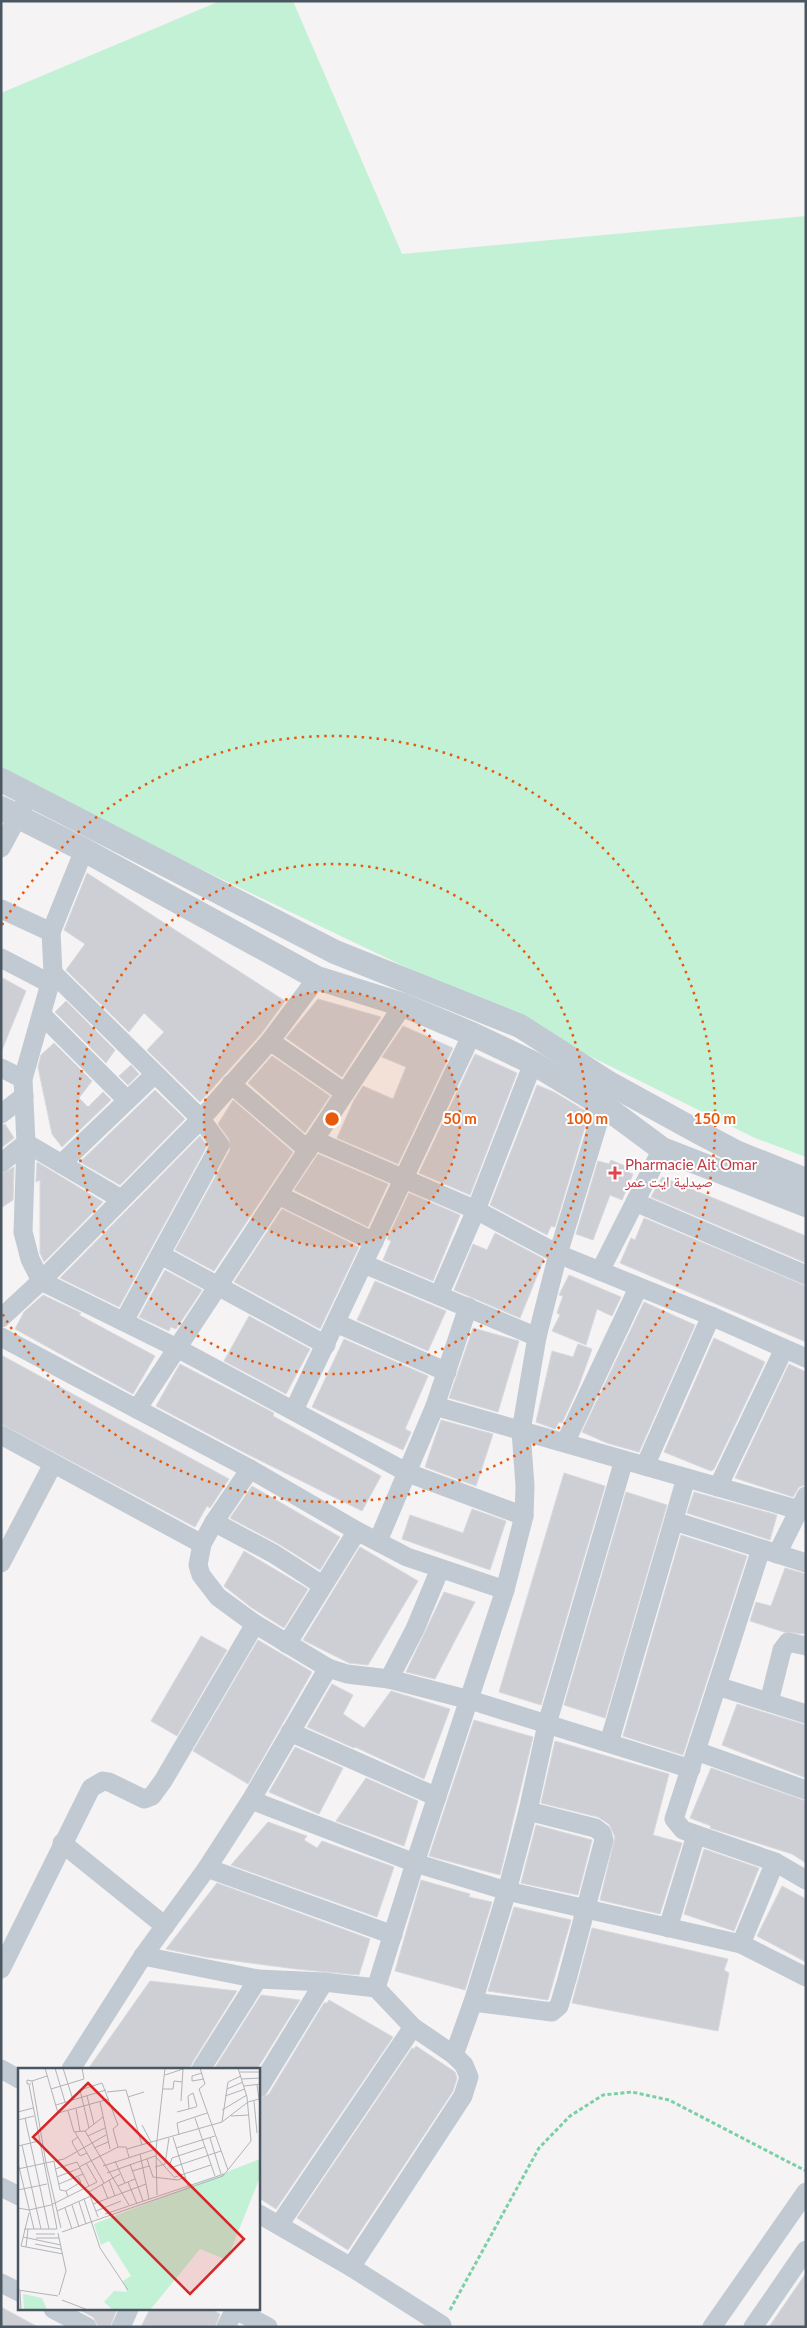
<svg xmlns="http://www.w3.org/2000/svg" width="807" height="2328" font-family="Lato,'Noto Naskh Arabic',sans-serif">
	<rect width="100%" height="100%" fill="#f5f3f3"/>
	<polygon fill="#c3f1d5" points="220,1 293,1 402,254 806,216 806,1157 755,1138 529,1026 77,810 1,778 1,93"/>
	<g fill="#cdcfd5" stroke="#d7d9de">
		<polygon points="87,873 285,1001 261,1034 200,1102 147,1050 164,1032 144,1013 129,1032 66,970 85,944 64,930"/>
		<polygon points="1,977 26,991 2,1050 1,1050"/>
		<polygon points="318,999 381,1017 342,1077 286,1038"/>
		<polygon points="66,1001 115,1050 106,1063 55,1012"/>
		<polygon points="403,1026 453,1048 398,1164 337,1138 354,1100 363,1086 393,1099 406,1067 382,1057"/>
		<polygon points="54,1043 92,1081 79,1098 88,1107 103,1092 111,1100 62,1147 52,1134 38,1067 41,1055"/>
		<polygon points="475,1054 517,1073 470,1195 419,1173"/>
		<polygon points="272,1056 330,1096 305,1133 248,1083"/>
		<polygon points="131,1065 139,1074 128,1085 119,1076"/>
		<polygon points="537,1085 554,1092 589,1113 555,1227 551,1226 547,1235 490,1205"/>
		<polygon points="155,1090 185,1119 120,1185 80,1162"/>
		<polygon points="233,1100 293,1152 214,1271 175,1250 230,1150 229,1139 218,1124"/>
		<polygon points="5,1124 14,1138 1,1148 1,1125"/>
		<polygon points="200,1136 207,1146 119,1307 60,1278"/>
		<polygon points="318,1154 388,1184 368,1227 294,1190"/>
		<polygon points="611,1160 625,1166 625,1171 633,1174 622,1200 610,1195 593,1240 576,1234 598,1161 609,1164"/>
		<polygon points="37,1162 103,1202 44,1262 40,1253 40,1180 36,1182"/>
		<polygon points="14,1167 13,1200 1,1208 1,1174"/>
		<polygon points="662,1177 806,1236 806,1263 651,1197"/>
		<polygon points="409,1193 460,1215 433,1281 383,1260 391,1241 387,1239"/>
		<polygon points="282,1209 359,1247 320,1329 234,1282"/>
		<polygon points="644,1218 806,1286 806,1342 620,1263 631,1238 635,1240"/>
		<polygon points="495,1233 544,1259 520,1318 454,1290 473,1244 487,1250"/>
		<polygon points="165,1270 202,1290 176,1329 171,1327 169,1331 139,1317"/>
		<polygon points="569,1275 621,1297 612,1316 597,1309 586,1345 552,1331 560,1315 557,1313 563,1296 559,1295"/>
		<polygon points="375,1281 446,1311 428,1351 357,1320"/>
		<polygon points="43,1295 81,1313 79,1315 155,1356 133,1394 15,1329 24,1312"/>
		<polygon points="644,1302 695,1325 639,1452 607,1443 582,1432"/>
		<polygon points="249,1316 310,1349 286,1394 224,1361"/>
		<polygon points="473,1328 519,1341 498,1412 449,1398"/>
		<polygon points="714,1338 765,1362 714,1469 711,1471 664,1452"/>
		<polygon points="344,1339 428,1376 405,1429 411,1432 403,1450 312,1407"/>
		<polygon points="578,1344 592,1349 578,1388 562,1423 559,1422 555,1429 536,1422 552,1351 573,1357"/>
		<polygon points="1,1355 229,1479 210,1508 207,1506 195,1527 1,1424"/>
		<polygon points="180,1364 274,1413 273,1416 381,1476 362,1511 243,1452 156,1406"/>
		<polygon points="789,1364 806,1372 806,1485 799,1487 793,1497 735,1478"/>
		<polygon points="441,1420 493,1434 476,1486 425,1467"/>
		<polygon points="564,1473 605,1486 541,1705 499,1692"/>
		<polygon points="252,1486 340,1537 320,1570 279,1544 230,1518"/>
		<polygon points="626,1492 667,1505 605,1718 564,1705"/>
		<polygon points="694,1492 777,1515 770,1540 687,1513"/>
		<polygon points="472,1509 506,1521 490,1570 402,1539 410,1515 463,1533"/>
		<polygon points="681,1535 747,1556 683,1755 623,1736"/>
		<polygon points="360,1547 418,1581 368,1665 349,1663 303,1640"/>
		<polygon points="244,1551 308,1589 284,1628 252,1608 224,1586"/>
		<polygon points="785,1568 806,1574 806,1634 784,1632 750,1621 756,1602 771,1606"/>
		<polygon points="444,1592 475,1602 435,1679 406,1672"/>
		<polygon points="201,1636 227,1650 177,1736 151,1721"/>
		<polygon points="258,1640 312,1672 248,1784 193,1751"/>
		<polygon points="332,1684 353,1695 343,1714 364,1728 391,1691 450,1709 424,1779 355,1747 354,1748 307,1727"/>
		<polygon points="737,1704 806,1725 806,1778 722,1745"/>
		<polygon points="474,1720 533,1737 500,1875 429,1856"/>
		<polygon points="555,1741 669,1774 653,1835 682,1843 660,1914 600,1900 615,1837 609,1824 598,1817 541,1803"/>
		<polygon points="295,1747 343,1768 319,1814 269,1792"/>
		<polygon points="711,1768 806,1801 806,1863 792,1854 710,1828 711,1826 690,1818"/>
		<polygon points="366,1778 418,1801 404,1846 336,1821"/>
		<polygon points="268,1822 307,1836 304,1840 317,1848 322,1841 394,1867 377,1917 231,1865"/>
		<polygon points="536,1825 592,1840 578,1895 521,1883"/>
		<polygon points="704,1849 759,1868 734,1931 684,1914"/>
		<polygon points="421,1880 470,1894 469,1897 492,1902 465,1990 395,1971"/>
		<polygon points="217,1883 370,1939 359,1975 296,1969 205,1957 166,1949"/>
		<polygon points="782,1886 806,1899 806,1962 757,1936"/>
		<polygon points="514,1907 571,1920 548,2000 488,1991"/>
		<polygon points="592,1928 728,1959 724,1970 729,1973 718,2031 572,2003"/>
		<polygon points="150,1981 237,1991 192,2063 190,2069 88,2069"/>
		<polygon points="261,1995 300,2000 257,2069 214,2069"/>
		<polygon points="329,2000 393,2037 276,2209 259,2198 259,2099 269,2094 324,2003 327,2003"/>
		<polygon points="416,2046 455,2072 457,2078 453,2091 348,2250 297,2218 412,2048 414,2049"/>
		<polygon points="806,2273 806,2327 769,2327"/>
		<polygon points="1,2307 38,2327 1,2327"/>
		<polygon points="78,2309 117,2309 110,2327 98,2326 93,2317"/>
		<polygon points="150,2309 211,2309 220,2314 215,2327 141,2327"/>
	</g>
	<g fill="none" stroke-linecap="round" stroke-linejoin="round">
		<polyline stroke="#7ad0a6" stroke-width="3" stroke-dasharray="4 2.5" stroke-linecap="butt" points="450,2310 539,2148 570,2116 603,2095 632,2092 669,2100 806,2171"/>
		<g stroke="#c1cad2" stroke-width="19">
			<polyline points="1,848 24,805"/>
			<polyline points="1,909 51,932 53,973 23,1079 26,1143 23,1232 30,1259 41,1281 177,1348 408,1473 524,1516"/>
			<polyline points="51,932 84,850"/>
			<polyline points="1,958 49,983"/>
			<polyline points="53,973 201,1119 220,1145 124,1321"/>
			<polyline points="42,1015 127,1100"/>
			<polyline points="270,1041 345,1093"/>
			<polyline points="1,1068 23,1079"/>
			<polyline points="231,1084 308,1150"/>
			<polyline points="1,1114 24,1096"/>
			<polyline points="314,1140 476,1210 558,1254 711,1316 806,1358"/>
			<polyline points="1,1163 26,1143 121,1199"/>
			<polyline points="61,1164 155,1074"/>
			<polyline points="278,1195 374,1242"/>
			<polyline points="635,1202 806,1275"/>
			<polyline points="161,1255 326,1345"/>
			<polyline points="364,1264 537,1337"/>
			<polyline points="600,1271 662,1149"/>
			<polyline points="439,1295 476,1210 533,1063"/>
			<polyline points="1,1318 41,1281 201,1119 270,1041 317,978"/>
			<polyline points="336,1323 447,1372"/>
			<polyline points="1,1337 250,1469 357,1531 407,1557 505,1590"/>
			<polyline points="435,1406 799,1510"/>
			<polyline points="137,1409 403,1005"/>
			<polyline points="294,1410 472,1034"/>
			<polyline points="1,1435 202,1544"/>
			<polyline points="565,1443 638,1288"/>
			<polyline points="645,1466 711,1316"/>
			<polyline points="250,1469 214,1522 202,1544 198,1565 201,1575 218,1597 255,1624 328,1668 347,1674 389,1679 470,1700 691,1769"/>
			<polyline points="718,1487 784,1349"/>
			<polyline points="674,1521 806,1563"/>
			<polyline points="214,1522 274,1554 322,1585"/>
			<polyline points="378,1541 435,1406 468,1307"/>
			<polyline points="761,1549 674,1819 683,1830 775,1862 806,1880"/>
			<polyline points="777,1554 806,1496"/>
			<polyline points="1,1563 53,1464"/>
			<polyline points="287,1644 357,1531"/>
			<polyline points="389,1679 415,1629 440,1569"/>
			<polyline points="717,1686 806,1714"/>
			<polyline points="769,1702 782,1650 788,1642 806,1646"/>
			<polyline points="290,1732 437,1797"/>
			<polyline points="609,1743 686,1478"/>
			<polyline points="696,1751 806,1790"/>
			<polyline points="251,1800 415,1863 507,1891 741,1944 806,1977"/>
			<polyline points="62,1843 165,1926"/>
			<polyline points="207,1868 393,1935"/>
			<polyline points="668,1928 696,1835"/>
			<polyline points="741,1944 775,1862"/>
			<polyline points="143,1956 258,1979 324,1982 376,1988 413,2027 454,2055 464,2065 469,2077 463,2096 351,2267"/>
			<polyline points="1,1969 91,1788 103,1781 109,1782 144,1799 152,1796 163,1781 255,1624"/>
			<polyline points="376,1988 415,1863 505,1590 524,1516 525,1486 521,1431 537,1337 558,1254 607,1094"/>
			<polyline points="473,2002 552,2012 559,2006 567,1979 604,1840 602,1833 595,1828 528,1811"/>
			<polyline points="454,2055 473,2002 507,1891 528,1811 547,1724 624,1460"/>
			<polyline points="1,2069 19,2079"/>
			<polyline points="71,2069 143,1956 207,1868 251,1800 328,1668"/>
			<polyline points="201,2069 258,1979"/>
			<polyline points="259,2088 324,1982"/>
			<polyline points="1,2187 19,2196"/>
			<polyline points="259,2214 351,2267 442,2325 441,2327"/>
			<polyline points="279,2225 413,2027"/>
			<polyline points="1,2283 19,2292"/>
			<polyline points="53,2309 87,2327"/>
			<polyline points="234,2309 268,2327"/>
			<polyline points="121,2327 129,2309"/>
			<polyline points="226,2327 235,2309"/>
			<polyline points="712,2327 806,2192"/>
			<polyline points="753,2327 806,2250"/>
		</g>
		<g stroke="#c1cad2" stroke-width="24">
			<polyline points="1,780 335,952 520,1026 609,1083 700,1133 738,1153 806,1180"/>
			<polyline points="1,808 84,850 317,978 403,1005 472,1034 533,1063 604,1106 662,1149 806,1205"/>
		</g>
	</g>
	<circle cx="332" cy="1119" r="128" fill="#e8590c" fill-opacity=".12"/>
	<g fill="none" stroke="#e8590c" stroke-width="2.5" stroke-dasharray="2.5 5">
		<circle cx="332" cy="1119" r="128"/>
		<circle cx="332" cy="1119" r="255"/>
		<path d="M2 925A383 383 0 1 1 2 1313"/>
	</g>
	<path fill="#e0444e" stroke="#fff" stroke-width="2" d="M612.5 1165.5h5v5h5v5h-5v5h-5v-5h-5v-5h5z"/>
	<g text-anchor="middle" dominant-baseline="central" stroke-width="4" stroke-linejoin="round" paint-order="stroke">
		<g font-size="15" fill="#be3a42" stroke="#fff" text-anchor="start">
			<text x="625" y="1164">Pharmacie Ait Omar<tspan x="625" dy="17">صيدلية ايت عمر</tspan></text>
		</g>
	</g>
	<g transform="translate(18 2068)">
		<rect width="242" height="242" fill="#f5f3f3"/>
		<path d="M242,91V109L209,192L182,181L132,242H95L86,234L96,223L109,224L105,213L113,208L91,173L83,177L76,156ZM5,226L24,230L29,242H6Z" fill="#c3f1d5"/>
		<path fill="none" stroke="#b1b4b9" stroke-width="1" d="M27,0L40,45L91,31M37,0L47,34M45,0L55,32M182,0L187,16L181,21L210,102M222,4H243M184,5L174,8V13L186,11M147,7L168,0M224,11L243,10M14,13L29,8M13,16H9V12L14,13L28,95L43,160M11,17L39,161M239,17L243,45M226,18L243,16M33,21L66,11L64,0M145,21H155L156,13L164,14M209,21L225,14M89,24L108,22L124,77M69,28L76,56M207,28L227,21M110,29L126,24M163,33L165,1M236,33L239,65M82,34L92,81M38,37L88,22M58,41L62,63M204,42L229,27M50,43L56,64L67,63L85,49M0,44L15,40M159,44L178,39L179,38L175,25L170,28L171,41M213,48L231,47M7,50L31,161M177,50L197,108M0,52L16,48M204,54L210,14L223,8M124,57L133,74M71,60L62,22L84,15L100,57L95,61L100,79M67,63L111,137M57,64L86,115M161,67L159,55L189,45M70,68L87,60M60,69L54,73L55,76L62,88L69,85M155,69L170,118M192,70L203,106M4,77L23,161M0,78L21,73M76,80L90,74M158,80L197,68M109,81L204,54L230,34L241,31M122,86L131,131M129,91L135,109L160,112L167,109M97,93L107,115M36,94L42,122L48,123L50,129M0,95L16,161M68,95L79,114M112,96L125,133M85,98L138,81M61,99L100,79H108L111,89M137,99L147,96L151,70M151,99L154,90L187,79M152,100L203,83M0,101L46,91L88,67M37,101L59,94L71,118M114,103L131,98M89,105L137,88L157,110M39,109L62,100M157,109L193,97M91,112L97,128M110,114L119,136M41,116L65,106M84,116L90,131M100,118L117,111M0,122L29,116M70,122L80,149M48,123L63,114L60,109M71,124L102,106M139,127L138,81L147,0M66,131L82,180L110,222M61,134L68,156M75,136L128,116M54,137L61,159M0,140L11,142L33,137L79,114M47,140L54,161M39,143L73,128M78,143L103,133M11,145L3,178L45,186M87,146L206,106M6,161H39M44,164L205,108L233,73L229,29L220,0M40,165L48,203L41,227M18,166H37M5,169L43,177M18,170H41M17,176L43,181M8,179L10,161M0,222L40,228M2,223L3,242M44,232L70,242"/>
		<path fill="#d62828" fill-opacity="0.15" stroke="#d62828" stroke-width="2.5" d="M70,15L226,171L172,226L15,69Z"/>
		<rect width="242" height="242" fill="none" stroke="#4a5661" stroke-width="2.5"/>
	</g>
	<circle cx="332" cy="1119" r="8" fill="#e8590c" stroke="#fff" stroke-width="2.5"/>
	<g font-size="15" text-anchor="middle" font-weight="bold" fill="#e8590c" stroke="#fff" stroke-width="4" stroke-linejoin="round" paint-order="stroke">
		<text x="460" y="1124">50 m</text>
		<text x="587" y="1124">100 m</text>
		<text x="715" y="1124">150 m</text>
	</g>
	<rect width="807" height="2328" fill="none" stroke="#4a5661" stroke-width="5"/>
</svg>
